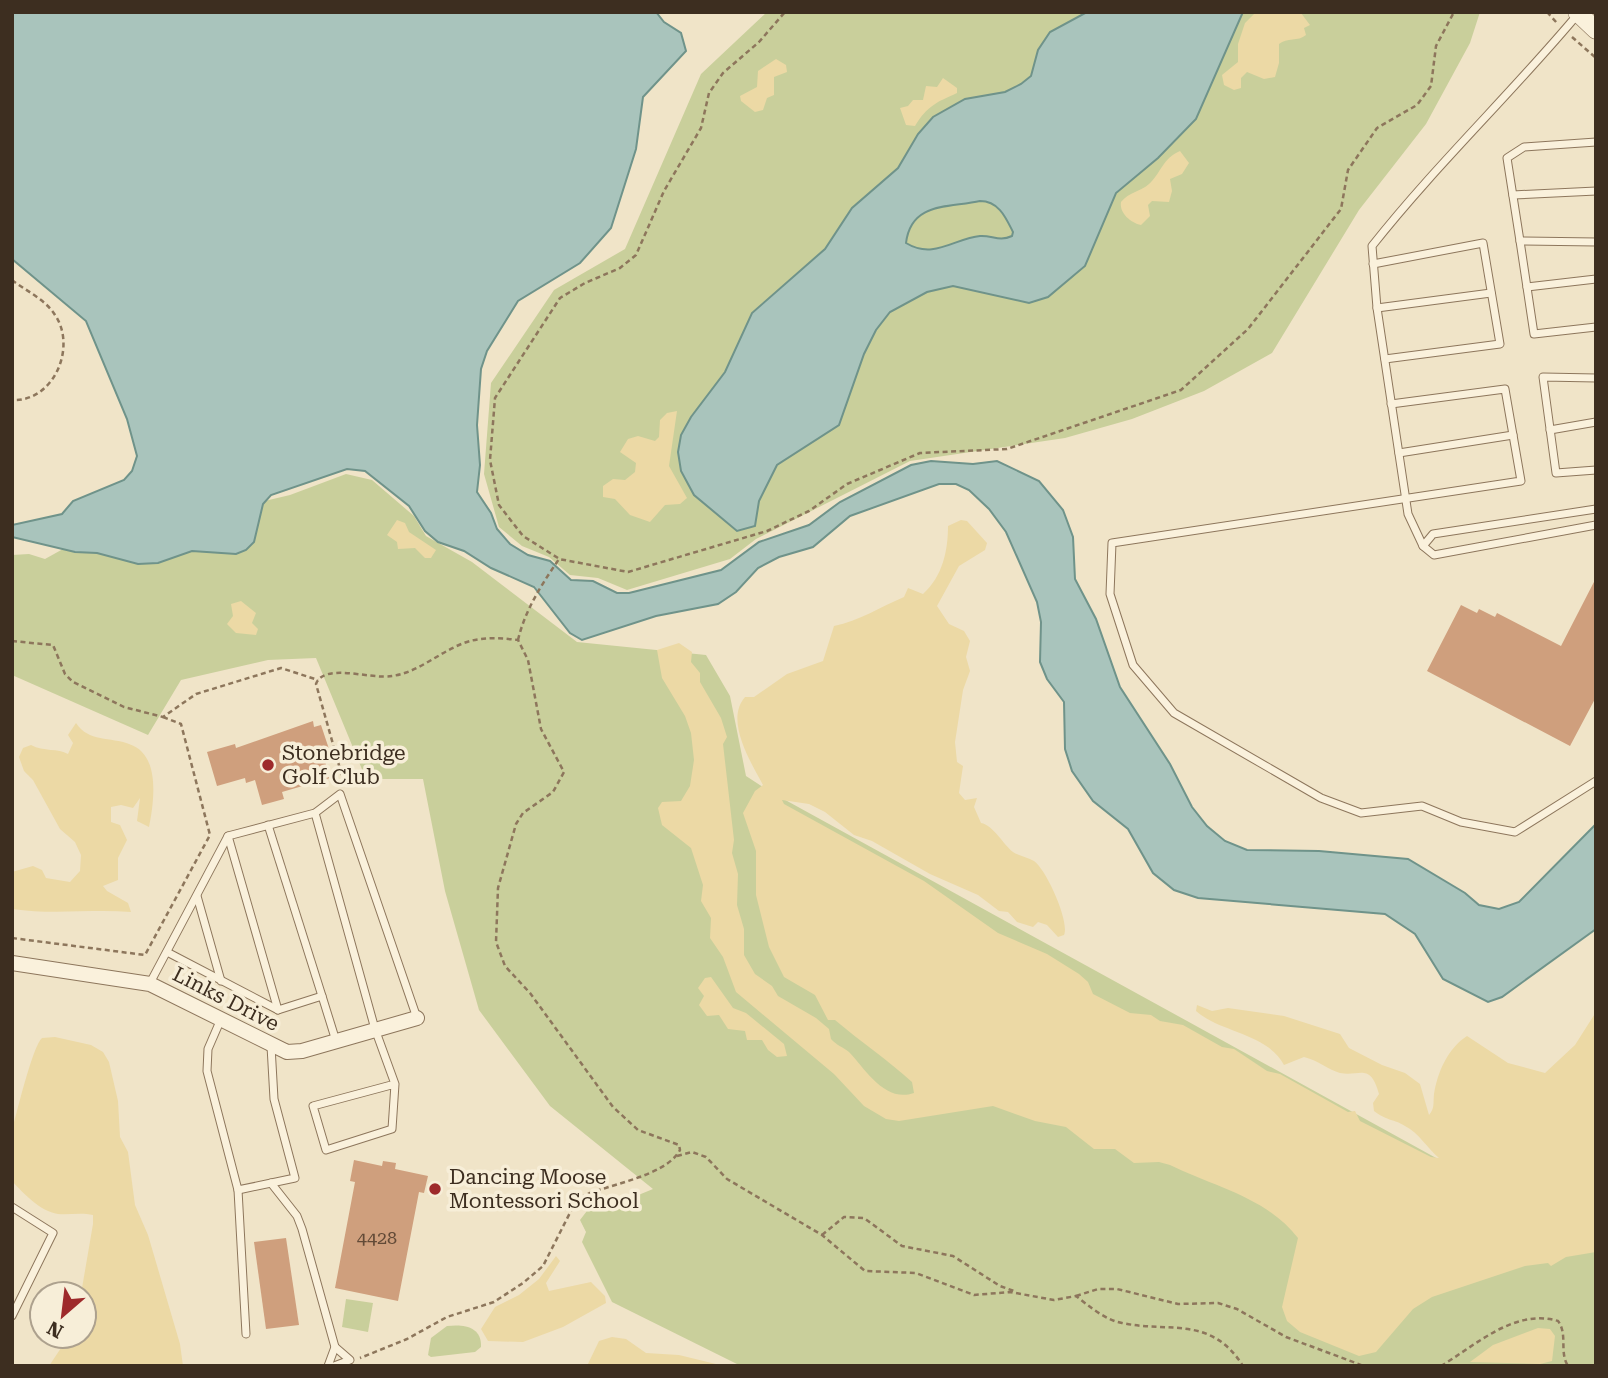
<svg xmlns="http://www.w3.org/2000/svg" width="1608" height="1378" font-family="'Roboto Serif',serif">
	<rect width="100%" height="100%" fill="#f0e4c8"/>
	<g fill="#c9cf9b">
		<polygon points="767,12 1480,12 1470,43 1426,124 1359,210 1272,353 1204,391 1132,419 1065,438 910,461 756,539 730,559 627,590 598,578 570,575 549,557 522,546 499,527 484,474 491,383 554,290 625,249 701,74"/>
		<polygon points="346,474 372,480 414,516 426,536 472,562 577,642 706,655 730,696 746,776 769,791 1447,1164 1596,1108 1596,1366 741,1366 612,1302 582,1242 586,1232 580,1220 590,1207 602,1210 653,1189 550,1106 479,1010 445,891 423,779 366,779 316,658 268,660 181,680 148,735 12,675 12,555 29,554 45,559 63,549 290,495"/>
		<polygon points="346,1299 373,1303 368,1332 342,1327"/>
		<path d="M447,1326C463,1324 482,1326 481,1347L475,1352L431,1357L428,1355L431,1338Z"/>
	</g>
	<g fill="#ecd9a5">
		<path d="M1256,12L1301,13L1310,25L1304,28L1306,35C1298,42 1287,37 1279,44V63L1275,77L1264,79L1247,72L1241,78V88L1234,90L1224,85L1222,75L1238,62V44L1245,23Z"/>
		<polygon points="776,59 786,65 787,72 774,77 774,95 767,98 763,110 755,112 741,101 740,96 757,87 758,71"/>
		<path d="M943,78L957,88V93C937,102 927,106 915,126L906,125L900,108L908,106L913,100H923L926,86L937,87Z"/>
		<path d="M1180,151L1189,163L1182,174L1170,179L1172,191L1169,202L1152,201L1148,205L1150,216L1141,225C1131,223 1119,213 1121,202C1129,192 1140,192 1149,184C1161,173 1163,158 1180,151Z"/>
		<polygon points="677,411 669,466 687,498 680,504 665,505 650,522 630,515 615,499 603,497 603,486 613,479 625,480 635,472 636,463 620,452 628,439 638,436 655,441 659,437 660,420 667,413"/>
		<polygon points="397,520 405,523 409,532 436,550 431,558 425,558 415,548 398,549 397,542 387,535"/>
		<path d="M961,520L967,521L987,543L985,550L959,566L937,606L949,624L964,631L970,641L966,657L970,671L963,690L955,742L957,762L963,766L959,793L965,800L977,798L974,807L981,823C993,825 1003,844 1013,852C1019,856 1028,857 1034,861C1046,869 1070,922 1064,935L1058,937L1047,925L1038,922L1033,927L1017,922L1008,912L999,911L978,895L930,874L872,841L854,835L825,812L809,804L782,800L784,804L924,881L998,933L1047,954L1079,974L1088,982L1093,994L1130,1013L1151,1015L1160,1021L1183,1025L1222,1047L1234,1049L1267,1071L1280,1074L1348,1112L1355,1111L1360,1121L1431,1157L1439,1158C1427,1148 1419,1133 1405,1126C1394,1119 1387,1121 1374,1111L1373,1103L1379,1094C1370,1062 1360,1077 1340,1073C1329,1070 1317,1060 1304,1057L1284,1065C1267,1033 1221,1033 1196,1011L1197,1005L1212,1011L1228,1008L1284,1016L1340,1034L1349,1048L1382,1065L1405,1073L1420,1084L1429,1115C1435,1108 1433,1103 1434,1094C1437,1073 1448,1048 1467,1036L1508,1063L1545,1073L1575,1045L1596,1012V1252L1566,1257L1551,1266L1548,1263L1525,1266L1432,1297L1413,1309L1376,1352L1359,1356L1300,1332L1287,1321L1282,1307L1298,1238C1266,1197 1215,1187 1170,1165L1159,1162L1134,1163L1115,1149H1094L1066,1127L1035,1121L993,1106L899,1121L886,1119L864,1106L834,1074L736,992L723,957L710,938L711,918L701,901L703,885L691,848L662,825L658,808L662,802L681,801L690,786L694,760L691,733L685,716L662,678L657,650L679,643L692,652L691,662L700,673V682L721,718L727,737L723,744L734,840L732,853L738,874L737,905L744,929V955L755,974L772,986L778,996L816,1018L829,1029L831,1039C836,1045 843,1047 849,1052C866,1070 885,1103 914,1093L912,1082C888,1060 861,1042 835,1020H828L815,995L784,977L769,947L756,895V851L743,813L755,791L763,785C752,764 724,721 745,697H754L787,674L823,661L834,626C859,621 880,607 904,597L908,588L923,594C943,576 948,550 948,526Z"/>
		<polygon points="241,601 256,613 252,623 258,629 256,635 236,633 227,624 233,616 231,604"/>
		<path d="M76,723C88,742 111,737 129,744C161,754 154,802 149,827L137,821L140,798L133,808L121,805L111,807V822L120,825L127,840L118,858V880L103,886L107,891L128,903L131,912C91,909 52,915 12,909V872L33,866L42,870L46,878L70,882L80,871L81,855L75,842L60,829L33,780L24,771L19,757L23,748L31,745C44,752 58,748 68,754L73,743L68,735Z"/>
		<polygon points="711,977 733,1008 746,1013 784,1044 787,1056 777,1057 768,1050 762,1040 747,1040 745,1031 728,1029 719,1015 707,1016 699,1005 704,996 698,988 705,978"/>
		<path d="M55,1037L91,1045L103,1052L109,1062L118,1101L120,1137L128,1152L135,1205L148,1235L180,1344L183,1366H49L69,1336H84V1294H81L93,1224V1215C81,1212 70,1215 58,1214C40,1211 24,1194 12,1181C12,1164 8,1141 13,1126C18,1108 33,1046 42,1038Z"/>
		<polygon points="556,1256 560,1261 546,1283 549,1291 591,1282 605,1296 606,1303 563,1327 523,1342 488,1341 481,1329 495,1307 519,1295 539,1279"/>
		<polygon points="1538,1328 1550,1329 1555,1336 1552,1361 1540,1364 1470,1362 1493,1345"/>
		<polygon points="612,1337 626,1339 646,1353 679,1355 724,1366 587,1366 599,1341"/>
	</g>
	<g fill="#a9c4bc" stroke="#6f938a" stroke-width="2" fill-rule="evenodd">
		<polygon points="12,12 656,12 664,22 681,33 686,51 643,97 636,149 611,228 580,263 518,301 487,351 481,369 477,425 480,465 477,492 491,513 497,529 510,544 528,555 550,561 571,580 593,581 617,593 629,593 721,570 759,542 809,525 840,502 911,465 931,461 973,464 997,461 1039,481 1063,510 1073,537 1075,579 1096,619 1120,687 1170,764 1192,807 1207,826 1225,841 1247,850 1319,851 1408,859 1465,893 1479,905 1499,909 1519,902 1596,824 1596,929 1502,997 1488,1002 1443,979 1415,934 1385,914 1198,898 1174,890 1153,873 1128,829 1093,801 1072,771 1065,749 1064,702 1047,679 1040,662 1041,622 1037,602 1006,532 989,509 969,490 956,484 939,484 850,516 813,547 779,557 758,568 736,592 718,604 656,616 582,640 570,633 534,587 491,568 464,551 438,542 425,531 409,506 365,471 347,469 271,495 263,504 254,542 246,550 236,554 192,551 158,563 138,564 97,553 75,552 12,537 12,525 62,514 73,501 124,480 132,471 137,456 127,419 86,321 12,259"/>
		<path d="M1087,12H1243L1196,119L1158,158L1116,193L1085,266L1048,297L1029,303L953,286L927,292L890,312L876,330L864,354L839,425L777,465L759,501L755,526L737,531L694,495L681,471L678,452L681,435L691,417L725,372L752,313L825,249L852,208L898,168L918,134L933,117L965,99L1005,92L1021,84L1031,76L1038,50L1050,32ZM980,201C999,201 1006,218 1013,232L1012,236C999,242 992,235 980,236C955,238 934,260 906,243C911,201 950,208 980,201Z"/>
	</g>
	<g fill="#cf9f7d">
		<polygon points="1596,578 1596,697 1570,746 1427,671 1461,605 1477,613 1479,609 1495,617 1497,613 1561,646"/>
		<polygon points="313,721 314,727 321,725 329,749 322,751 330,778 282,792 284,799 262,805 255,780 246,783 245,778 217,786 207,752 235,744 236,748"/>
		<polygon points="354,1160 382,1166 383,1161 396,1163 395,1169 428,1176 424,1193 419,1192 398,1301 335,1288 355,1182 350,1181"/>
		<polygon points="286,1238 299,1325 266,1329 254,1242"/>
	</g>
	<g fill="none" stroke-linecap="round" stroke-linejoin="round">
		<g stroke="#8d765c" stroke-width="9">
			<g id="service">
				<polyline points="1596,142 1524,147 1507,158 1520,241 1596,242"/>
				<polyline points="1513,195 1596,191"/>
				<polyline points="1520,241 1534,334 1596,327"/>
				<polyline points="1373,264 1483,243 1500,344 1385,359"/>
				<polyline points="1527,287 1596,279"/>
				<polyline points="1377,308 1491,293"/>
				<polyline points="1596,378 1543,377 1556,473 1596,470"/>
				<polyline points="1391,404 1505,389 1521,481 1112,543 1110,594 1133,665 1174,713 1321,798 1361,813 1422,806 1461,822 1515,832 1596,781"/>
				<polyline points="1550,430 1596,422"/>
				<polyline points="1399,453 1513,435"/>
				<polyline points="1596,509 1433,534 1423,546 1434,555 1596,525"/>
				<path d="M1423,546L1408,514L1377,308L1372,246C1436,165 1511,94 1578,14"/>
				<polyline points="315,813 375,1029 395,1084 392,1129 326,1150 313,1106 395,1084"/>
				<polyline points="268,825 322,996"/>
				<polyline points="228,836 278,1010"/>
				<polyline points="197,896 221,981"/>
				<polyline points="167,952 278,1010 322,996 336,1041"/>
				<polyline points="150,983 228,836 315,813 340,794 417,1018"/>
				<polyline points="221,1019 208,1049 207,1071 238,1190 295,1178 274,1099 271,1046"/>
				<polyline points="271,1183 297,1216 302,1229 335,1347 328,1366"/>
				<polyline points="238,1190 246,1334"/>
				<polyline points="12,1207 53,1233 12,1316"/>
				<polyline points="334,1366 350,1360 335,1347"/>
			</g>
		</g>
		<g stroke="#8d765c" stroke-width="16">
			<polyline id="minor" points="12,963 150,984 287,1052 302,1051 417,1018"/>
		</g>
		<g stroke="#8d765c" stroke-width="19">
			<polyline id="tertiary" points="1577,12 1596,30"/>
		</g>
		<g stroke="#8d765c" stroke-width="2.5" stroke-dasharray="5 3.5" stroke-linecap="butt">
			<polyline points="1547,12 1557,23"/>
			<polyline points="1572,37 1596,58"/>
			<path d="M12,280C26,291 45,299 55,315C77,347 54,402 12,400"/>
			<polyline points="558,558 523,536 499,505 490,460 495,398 560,298 585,283 620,268 636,255 664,191 701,128 709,93 723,73 759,42 785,12"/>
			<path d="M518,640C525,610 542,584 559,559L628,572L767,531L809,511L847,484L920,453L1007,449L1181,390L1248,329L1341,209L1348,170L1377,128L1417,105L1431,86L1436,46L1454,12"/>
			<polyline points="12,641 53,645 65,674 73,682 124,707 163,717 196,694 281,668 318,680"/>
			<path d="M344,783L316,684C324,662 372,680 392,676C421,672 442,649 470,641C485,637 503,638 518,640L528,660L541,729L564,772L553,792L523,813L516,824L498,888L496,942L505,966L530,993L613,1107L638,1130L679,1145L680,1150C665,1178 601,1185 577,1199L543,1266L523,1283L494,1302L447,1317L407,1339L360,1358"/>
			<polyline points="12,938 145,955 210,835 181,724 163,717"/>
			<path d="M677,1156L692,1152L706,1157L727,1179L822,1235L865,1271L916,1273L974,1295L1010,1292L1054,1300L1076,1296C1089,1306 1105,1320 1122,1323C1169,1333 1211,1315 1243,1366"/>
			<polyline points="822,1235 844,1217 864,1218 902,1246 953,1256 1000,1286 1014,1291"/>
			<polyline points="1076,1296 1098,1289 1117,1289 1178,1304 1218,1303 1237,1309 1286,1337 1364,1366"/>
			<path d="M1441,1366C1476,1345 1515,1308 1558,1321C1568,1334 1559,1352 1568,1366"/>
		</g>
		<use href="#service" stroke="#faf1dc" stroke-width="7"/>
		<use href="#minor" stroke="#faf1dc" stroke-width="14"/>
		<use href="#tertiary" stroke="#faf1dc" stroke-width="18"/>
	</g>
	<g fill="#9e2a2b" stroke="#f7eed8" stroke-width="2.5">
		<circle cx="268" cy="765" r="7"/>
		<circle cx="435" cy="1189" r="7"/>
	</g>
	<g text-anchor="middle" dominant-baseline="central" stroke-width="7" stroke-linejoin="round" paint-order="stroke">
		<g font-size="18" fill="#624a37">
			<text x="377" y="1237">4428</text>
		</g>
		<g font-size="21" fill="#3d2e20" stroke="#f7eed8" text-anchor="start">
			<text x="282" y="753">Stonebridge<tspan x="282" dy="24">Golf Club</tspan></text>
			<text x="449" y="1177">Dancing Moose<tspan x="449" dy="24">Montessori School</tspan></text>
		</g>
		<g font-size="21" fill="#3d2e20" stroke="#f7eed8">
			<text transform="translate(226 999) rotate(27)">Links Drive</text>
		</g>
	</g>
	<rect width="1608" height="1378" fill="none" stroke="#3d2e20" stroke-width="28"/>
	<g transform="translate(63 1315) rotate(208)"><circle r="33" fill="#f7eed8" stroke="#ada18e" stroke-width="2"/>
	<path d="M0-5L12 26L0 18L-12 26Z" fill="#9e2a2b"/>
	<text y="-10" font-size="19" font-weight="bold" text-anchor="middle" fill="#3d2e20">N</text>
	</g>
</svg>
